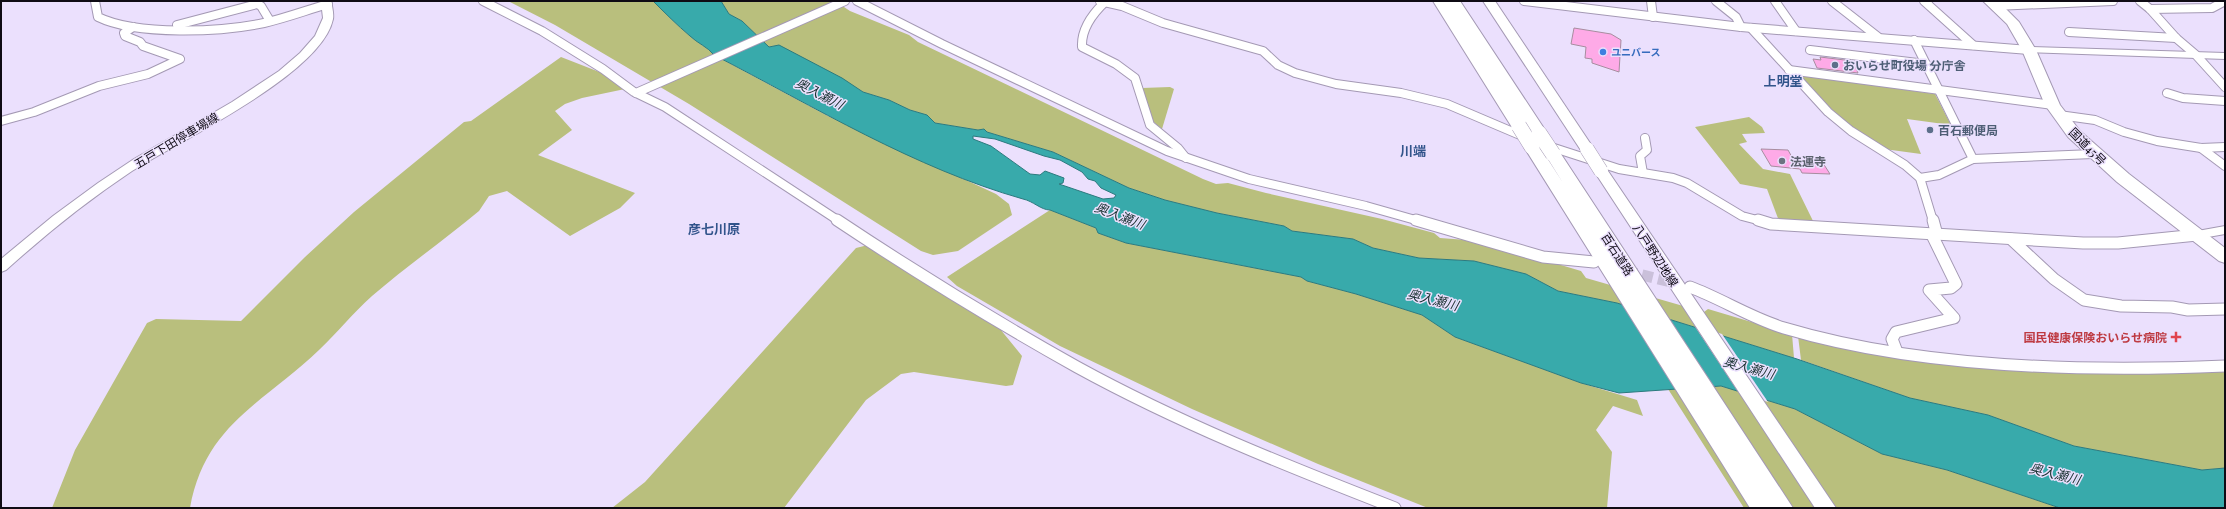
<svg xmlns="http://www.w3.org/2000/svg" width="2226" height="509" font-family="'Playfair Display','Noto Sans JP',serif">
	<rect width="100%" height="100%" fill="#ebe0fd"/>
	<g fill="#b9bf7d">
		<path d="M508,1H653C665,13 677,25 690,36C697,43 708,47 714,55L828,116L996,194L1009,204L1012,215L958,251L933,255L921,251L689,104L555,25Z"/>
		<polygon points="721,1 835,1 850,11 909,35 918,42 1203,179 1216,184 1228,183 1266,193 1382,219 1434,233 1440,238 1480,241 1581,271 1586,278 1704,312 1708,309 1792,334 1794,358 1617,303 1558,291 1526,274 1474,261 1419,258 1373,248 1353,239 1292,231 1284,226 1217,213 1165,200 1129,188 1053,152 987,132 984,129 978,130 935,123 927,115 910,110 889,100 863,92 852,85 775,46 769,47 742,21 729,14"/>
		<path d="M561,57L602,73L625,89L582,98L565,104L555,111L572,130L538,155L635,193L620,208L570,236L507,191L489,196L479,211C444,240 407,266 372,296C353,313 337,333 319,350C264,403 205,424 190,508H52L75,450L147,323L156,319L241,321L305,257L354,212L464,122L471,121Z"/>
		<polygon points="1799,75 1935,94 1951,125 1907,119 1921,154 1884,149 1857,131 1834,113"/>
		<polygon points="1170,87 1174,89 1162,129 1150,119 1142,88"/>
		<polygon points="1749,117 1762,127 1765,133 1742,134 1747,142 1739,144 1763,169 1790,174 1814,223 1779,221 1767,189 1740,184 1695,127"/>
		<polygon points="1050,210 1096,228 1098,233 1126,243 1301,277 1307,281 1356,294 1422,315 1455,337 1581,383 1637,400 1643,416 1613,406 1596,430 1612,452 1607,508 1428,508 1318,464 1192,409 1060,346 957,286 947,277"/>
		<polygon points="868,245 996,324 1022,356 1013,385 1006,386 914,372 901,374 866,400 784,508 612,508 645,482 856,248"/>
		<polygon points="1798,336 1889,354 2225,370 2225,468 2202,470 2074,446 1988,415 1910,398 1801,360"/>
		<polygon points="1721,386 1795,409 1882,454 1947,470 2060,508 1744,508 1668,389"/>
	</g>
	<path fill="#38aaab" stroke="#2c7a7e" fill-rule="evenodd" d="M653,1H721L729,14L742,21L769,47L779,45L842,78L863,92L889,100L910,110L927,115L935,123L978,130L984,129L987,132L1053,152L1129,188L1165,200L1217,213L1284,226L1292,231L1353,239L1373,248L1419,258L1474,261L1526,274L1558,291L1617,303L1797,359L1910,398L1988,415L2074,446L2202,470L2225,468V508H2060L1947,470L1882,454L1795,409L1721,386L1619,393L1581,383L1455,337L1422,315L1356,294L1307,281L1301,277L1126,243L1098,233L1096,228L1050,210C1041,210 1033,201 1023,199C914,168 815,107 714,55C708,47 697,43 690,36C677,25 665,13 653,1ZM973,136L995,139L1044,156L1060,160L1082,172L1088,179L1095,181L1101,188L1116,195L1114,198L1103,199L1059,184L1063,183L1064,178L1045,171L1040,175L1030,174L991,146L973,139Z"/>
	<polygon fill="#ebe0fd" points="1694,325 1722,334 1768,402 1739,393"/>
	<g fill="#feaae7" stroke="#a78d9f">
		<polygon points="1574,28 1611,34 1621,40 1619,72 1592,63 1592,59 1585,58 1586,47 1571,44"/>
		<polygon points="1820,57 1853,61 1858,73 1817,68 1813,59 1821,60"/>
		<polygon points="1761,149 1788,150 1793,159 1821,160 1830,174 1802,173 1800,169 1771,166"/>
	</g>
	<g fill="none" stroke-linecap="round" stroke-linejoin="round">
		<polyline stroke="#cac0da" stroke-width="11" stroke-dasharray="11 5.5" stroke-linecap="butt" points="1626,271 1679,284"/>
		<g stroke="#a499b4" stroke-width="10">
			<g id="street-far1">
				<path d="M95,1L98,17C137,36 221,32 264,23C286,18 307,10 328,4"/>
				<polyline points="483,1 542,31 603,69 634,92 665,107 839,221"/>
				<polyline points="857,1 942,44 1167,151 1249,179 1366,206 1419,221"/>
				<polyline points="1100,1 1122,6 1163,23 1263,51 1278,65 1295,73 1336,84 1401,93 1447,104 1527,138"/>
				<path d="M1106,1C1093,13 1081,28 1082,47L1116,64L1135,78L1150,125L1178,148L1186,158"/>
				<polyline points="1524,1 1741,27 2029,50"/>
				<polyline points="1651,1 1653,17"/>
				<polyline points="1716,1 1736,17 1741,27"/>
				<polyline points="1775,1 1796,31"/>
				<polyline points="1832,1 1878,37"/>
				<polyline points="1928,1 1924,1 1973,45"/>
				<polyline points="2140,1 2150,9 2176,38 2196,55 2225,87"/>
				<polyline points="1995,6 2113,1"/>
				<polyline points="2150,9 2212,8 2225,1"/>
				<polyline points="177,25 257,4 261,6 270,21"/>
				<polyline points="1751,28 1828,112 1851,131 1905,165 1920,178 1933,221"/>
				<polyline points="2069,32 2176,38"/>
				<polyline points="1914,40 1973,159"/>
				<polyline points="1810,50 1926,64"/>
				<polyline points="1789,70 2053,105"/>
				<polyline points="636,93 845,1"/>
				<polyline points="2167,93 2183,98 2225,101"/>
				<polyline points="2059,115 2095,120 2124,132 2157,141 2201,148 2225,147"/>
				<polyline points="1,121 34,112 99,86 148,74 180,59 143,46 140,42 125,36 124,33 133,27"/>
				<polyline points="1548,146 1619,169 1673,178 1687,183 1742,216 1761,221"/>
				<polyline points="2201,148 2225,166"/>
				<polyline points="1643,173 1640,156 1647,150 1645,138"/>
				<polyline points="1920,178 1939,175 1973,159 2093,154"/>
			</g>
		</g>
		<g stroke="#a499b4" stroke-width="13">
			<g id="street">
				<path d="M837,220C915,272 995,321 1077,367C1179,423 1287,466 1395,508"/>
				<polyline points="1416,220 1543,257 1594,262"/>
				<polyline points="1758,220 1771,224 2083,243 2118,243 2197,235"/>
				<polyline points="1933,220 1937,235"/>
				<polyline points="2011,239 2054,279 2084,300 2121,306 2172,307 2188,310 2225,309"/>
				<path d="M1690,287C1722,299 1751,318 1784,328C1918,368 2086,372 2225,366"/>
				<polyline points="1897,352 1892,339 1896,332 1954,318 1929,290 1951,288 1956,284 1932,235"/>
			</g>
		</g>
		<g stroke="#a499b4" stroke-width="2">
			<g id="secondary">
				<path d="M321,1H331C332,6 334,14 333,19C322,74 179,141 132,171C87,201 46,234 6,270L1,272V259L53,216L98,183L134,159L232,102L279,71L300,53L315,36L323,18Z"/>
				<polygon points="2029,47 2225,53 2225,59 2025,52 2023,50 2025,48"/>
				<polygon points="2225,226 2225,234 2197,239 2190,235 2192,232"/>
			</g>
		</g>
		<g stroke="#a499b4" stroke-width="2">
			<g id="primary">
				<polygon points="1483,1 1495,1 1594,149 1592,152 1582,152"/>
				<polygon points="1601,167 1606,168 1608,171 1836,508 1815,508 1594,171 1596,168"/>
			</g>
		</g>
		<g stroke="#a499b4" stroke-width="2">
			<g id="highway">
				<polygon points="1433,1 1460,1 1547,133 1545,136 1533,136 1527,126 1525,129 1513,129"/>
				<polygon points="1983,1 1998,1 2019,22 2036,50 2060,105 2080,131 2129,174 2225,248 2225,263 2219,261 2117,182 2068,137 2045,105 2022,50 2007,24"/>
				<polygon points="1532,142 1538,144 1563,183 1545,154 1547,151 1559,151 1793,508 1750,508 1524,147 1526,144"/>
			</g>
		</g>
		<use href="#street-far1" stroke="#fff" stroke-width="8"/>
		<use href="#street" stroke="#fff" stroke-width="11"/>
		<use href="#secondary" fill="#fff" fill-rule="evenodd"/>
		<use href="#primary" fill="#fff" fill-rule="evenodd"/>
		<use href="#highway" fill="#fff" fill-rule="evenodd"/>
		<g stroke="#a499b4" stroke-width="15" stroke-linecap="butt">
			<polyline id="primary-bridge" points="1587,149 1601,171"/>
		</g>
		<g stroke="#a499b4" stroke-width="16" stroke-linecap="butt">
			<g id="highway-bridge">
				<polyline points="1519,126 1532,147"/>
				<polyline points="1539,133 1553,154"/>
			</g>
		</g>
		<use href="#primary-bridge" stroke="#fff" stroke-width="14"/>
		<use href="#highway-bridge" stroke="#fff" stroke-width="15"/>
	</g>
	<circle fill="#3f7fe0" stroke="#ebe0fd" stroke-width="1.5" cx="1603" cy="52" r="4"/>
	<g fill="#5c6f8a" stroke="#ebe0fd" stroke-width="1.5">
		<circle cx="1835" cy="65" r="4"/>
		<circle cx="1930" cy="130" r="4"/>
	</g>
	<circle fill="#6b7280" stroke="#ebe0fd" stroke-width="1.5" cx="1782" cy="161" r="4"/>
	<path fill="#e0444e" stroke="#ebe0fd" stroke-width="1.5" d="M2174 331h4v4h4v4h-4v4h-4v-4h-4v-4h4z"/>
	<g text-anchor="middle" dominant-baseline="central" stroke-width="3" stroke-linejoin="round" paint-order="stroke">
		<g font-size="10" font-weight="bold" fill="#366cbe" stroke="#ebe0fd" text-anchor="start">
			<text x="1611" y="52">ユニバース</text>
		</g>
		<g font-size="12" font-weight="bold" fill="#4e5e75" stroke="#ebe0fd" text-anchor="start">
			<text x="1843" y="65">おいらせ町役場 分庁舎</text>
			<text x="1938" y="130">百石郵便局</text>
		</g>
		<g font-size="12" fill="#0f0b14" stroke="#ebe0fd">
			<text transform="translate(176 140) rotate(-31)">五戸下田停車場線</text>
			<text transform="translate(2088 146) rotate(45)">国道45号</text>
			<text transform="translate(1618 254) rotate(57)">百石道路</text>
			<text transform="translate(1656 255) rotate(57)">八戸野辺地線</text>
		</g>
		<g font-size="12" font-weight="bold" fill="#5b616d" stroke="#ebe0fd" text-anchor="start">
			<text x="1790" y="161">法運寺</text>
		</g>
		<g font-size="12" font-weight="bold" fill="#be3a42" stroke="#ebe0fd" text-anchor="end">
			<text x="2167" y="337">国民健康保険おいらせ病院</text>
		</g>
		<g font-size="13" font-weight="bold" fill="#31548b" stroke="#ebe0fd">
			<text x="1783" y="80">上明堂</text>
			<text x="1413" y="150">川端</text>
			<text x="714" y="228">彦七川原</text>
		</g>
		<g font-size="13" font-style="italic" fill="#193232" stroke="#ebe0fd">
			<text transform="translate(820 93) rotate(27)">奥入瀬川</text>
			<text transform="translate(1120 215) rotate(21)">奥入瀬川</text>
			<text transform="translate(1433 299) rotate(14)">奥入瀬川</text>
			<text transform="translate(1749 367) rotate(15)">奥入瀬川</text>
			<text transform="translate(2055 473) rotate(14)">奥入瀬川</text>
		</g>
	</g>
	<rect width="2226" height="509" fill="none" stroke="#0f0b14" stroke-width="4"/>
</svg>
